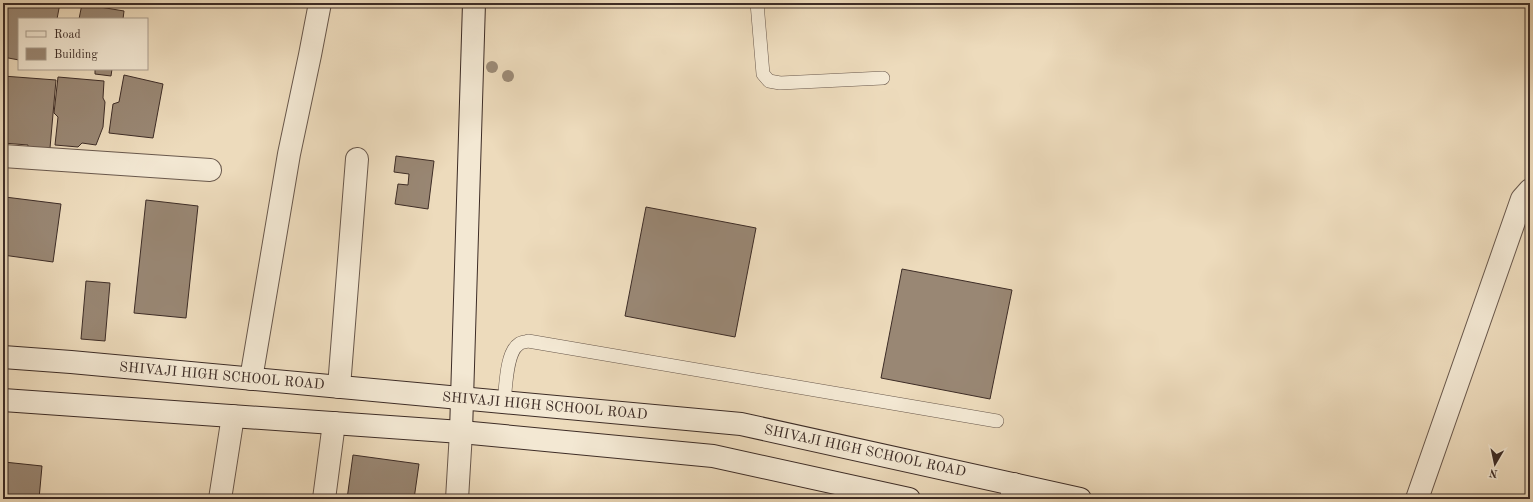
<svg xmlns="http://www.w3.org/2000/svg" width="1533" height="502" font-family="'Old Standard TT',serif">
	<rect width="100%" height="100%" fill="#eddbbc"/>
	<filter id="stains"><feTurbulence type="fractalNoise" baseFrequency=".005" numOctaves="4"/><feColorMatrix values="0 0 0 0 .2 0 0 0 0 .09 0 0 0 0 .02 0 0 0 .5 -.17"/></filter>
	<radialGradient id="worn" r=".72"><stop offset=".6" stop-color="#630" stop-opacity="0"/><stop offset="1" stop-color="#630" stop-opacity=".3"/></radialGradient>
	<g fill="#998774" stroke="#3d2c26">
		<polygon points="5,3 60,3 57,19 19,19 19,60 3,57 3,14"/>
		<polygon points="82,4 124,11 123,19 79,19"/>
		<polygon points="95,69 112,69 111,76 95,74"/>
		<polygon points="124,75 163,84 153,138 109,133 113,104 119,102"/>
		<polygon points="3,76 56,80 50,148 44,157 27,155 28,145 3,143"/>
		<polygon points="58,77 104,81 103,98 105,102 103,127 96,145 82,143 78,147 55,145 58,117 54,113"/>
		<polygon points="396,156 434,161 428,209 395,204 398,184 408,185 409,174 394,172"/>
		<polygon points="5,197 61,204 53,262 3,255 3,213"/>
		<polygon points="146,200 198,206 186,318 134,313"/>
		<polygon points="646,207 756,228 735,337 625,316"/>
		<polygon points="902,269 1012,290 990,399 881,378"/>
		<polygon points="86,281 110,283 105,341 81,339"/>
		<polygon points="353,455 419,464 414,499 347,499"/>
		<polygon points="4,462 42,466 39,499 3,499"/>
	</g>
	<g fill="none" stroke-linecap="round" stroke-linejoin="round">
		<g stroke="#69584c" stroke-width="14">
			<g id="lane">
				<polyline points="757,3 763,74 769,81 780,83 883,78"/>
				<path d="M504,402C506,387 506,352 519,344C521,342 526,342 528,341L997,421"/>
			</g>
		</g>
		<g stroke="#69584c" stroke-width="24">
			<g id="street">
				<polyline points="3,156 210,170"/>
				<polyline points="251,379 289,154 310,55 320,3"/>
				<polyline points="339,387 357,159"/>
				<polyline points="220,499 233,416"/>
				<polyline points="324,499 334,423"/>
				<polyline points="457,499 461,432"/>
				<polyline points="1011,499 1014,484"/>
				<polyline points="1417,499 1522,199 1530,190"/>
			</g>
		</g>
		<g stroke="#3d2c26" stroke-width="24">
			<g id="secondary">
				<polyline points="3,357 71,362 741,424 1080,499"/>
				<polyline points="3,400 461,432 713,456 909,499"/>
				<polyline points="461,432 474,3"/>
			</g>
		</g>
		<use href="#lane" stroke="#f3e8d3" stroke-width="13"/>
		<use href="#street" stroke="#f3e8d3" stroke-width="22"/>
		<use href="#secondary" stroke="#f3e8d3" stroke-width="22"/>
	</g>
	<g fill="#9c8b77">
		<circle cx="492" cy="67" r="6"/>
		<circle cx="508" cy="76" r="6"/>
	</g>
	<g text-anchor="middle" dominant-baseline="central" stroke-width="3.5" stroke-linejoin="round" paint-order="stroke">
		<g font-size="14" fill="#3d2c26" stroke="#f3e8d3">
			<text transform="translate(222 376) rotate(5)">SHIVAJI HIGH SCHOOL ROAD</text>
			<text transform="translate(545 406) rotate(5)">SHIVAJI HIGH SCHOOL ROAD</text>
			<text transform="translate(865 451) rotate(12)">SHIVAJI HIGH SCHOOL ROAD</text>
		</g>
	</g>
	<rect width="1533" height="502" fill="none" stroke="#eddbbc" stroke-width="16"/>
	<rect x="4" y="4" width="1525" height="494" fill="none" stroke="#3d2c26" stroke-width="2"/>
	<rect x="8" y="8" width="1517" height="486" fill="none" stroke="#3d2c26"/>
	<rect x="18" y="18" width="130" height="52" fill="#f3e8d3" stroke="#aa9d8e"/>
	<rect x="26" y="31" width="20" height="6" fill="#f3e8d3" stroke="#aa9d8e"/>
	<text x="54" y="38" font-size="12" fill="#3d2c26">Road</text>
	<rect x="26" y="48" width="20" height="12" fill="#998774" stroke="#aa9d8e"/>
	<text x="54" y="58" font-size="12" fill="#3d2c26">Building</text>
	<g transform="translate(1495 464) rotate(189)" stroke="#f3e8d3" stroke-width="3" paint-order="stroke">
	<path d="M0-3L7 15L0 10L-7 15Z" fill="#3d2c26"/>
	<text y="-6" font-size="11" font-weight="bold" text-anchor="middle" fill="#3d2c26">N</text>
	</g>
	<rect width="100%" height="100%" filter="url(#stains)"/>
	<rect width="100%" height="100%" fill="url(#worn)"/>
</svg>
